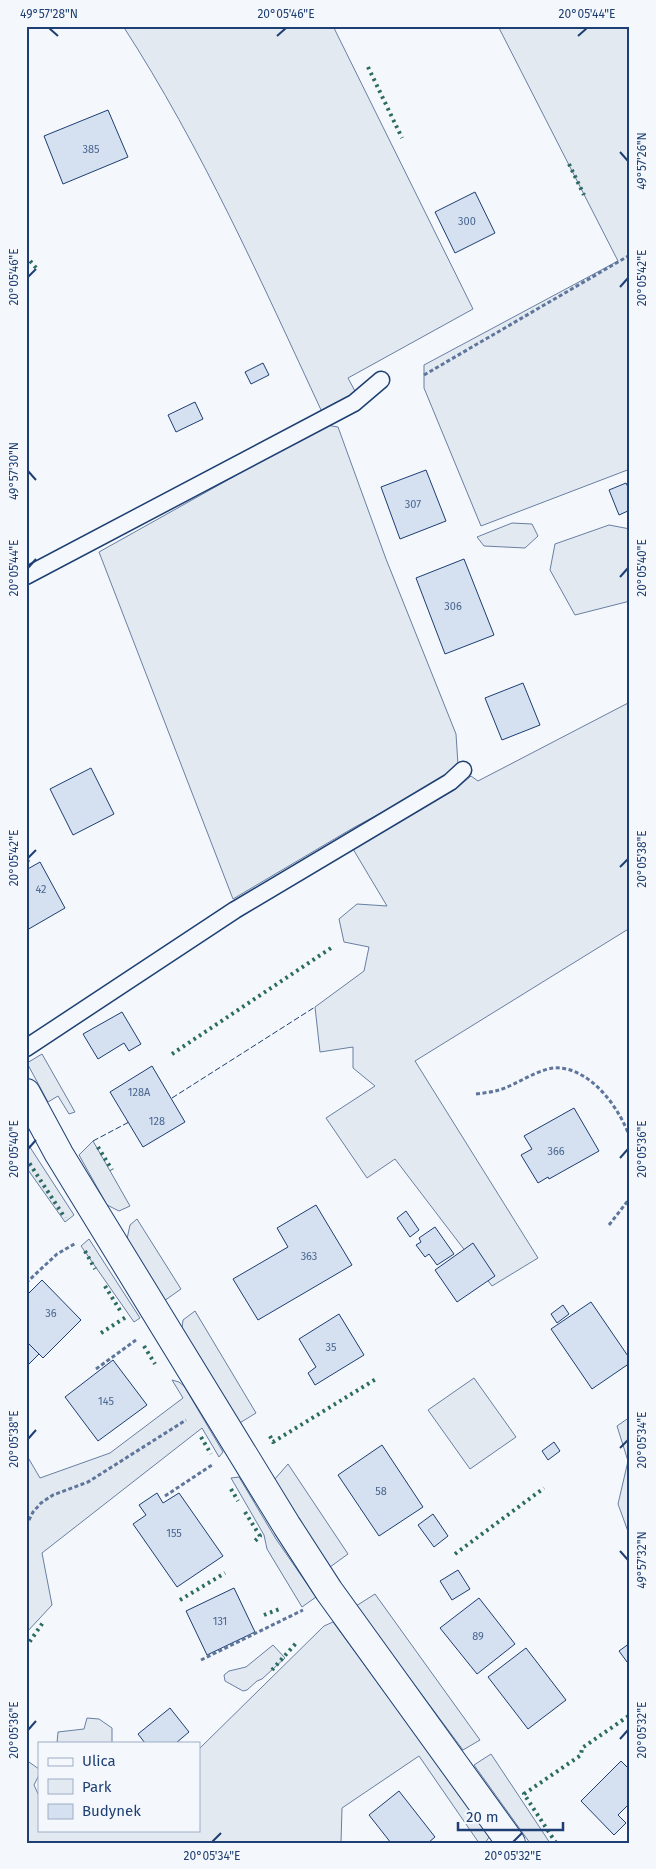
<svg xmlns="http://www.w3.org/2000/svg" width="656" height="1869" font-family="'Fira Sans',sans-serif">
	<rect width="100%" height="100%" fill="#f4f7fb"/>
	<g fill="#e3e9f0" stroke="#687fa3">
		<path d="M123,26H333L473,309L348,378L356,393L322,412C261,281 202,148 123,26Z"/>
		<polygon points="498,26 630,26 630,469 481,526 424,388 424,365 618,261"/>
		<polygon points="326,425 338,427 386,559 456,734 458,765 448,777 353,828 233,899 99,552"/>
		<polygon points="512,523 532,524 538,536 525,548 484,546 477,537"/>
		<polygon points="609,525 630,529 630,601 575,615 550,570 555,544"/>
		<polygon points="630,702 630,928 415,1061 538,1258 492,1286 395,1159 367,1178 326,1118 375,1086 353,1068 353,1047 320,1052 315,1007 364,971 369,947 344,942 339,919 357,904 387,906 353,849 457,788 471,776 478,781"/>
		<polygon points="42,1054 75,1112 69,1114 58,1096 48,1102 27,1063"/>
		<polygon points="26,1141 74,1215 65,1222 26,1167"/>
		<polygon points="93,1141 130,1206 119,1211 107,1205 79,1155"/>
		<polygon points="137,1219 181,1289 164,1301 127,1239 130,1225"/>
		<polygon points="89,1239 140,1318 134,1322 81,1246"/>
		<polygon points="195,1311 256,1413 238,1424 182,1328 183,1320"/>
		<polygon points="474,1378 516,1437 470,1469 428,1410"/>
		<polygon points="172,1380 179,1382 184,1386 223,1452 219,1457 202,1428 42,1553 52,1605 26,1633 26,1454 40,1478 110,1453 183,1398"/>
		<polygon points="630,1417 630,1537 618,1504 628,1461 617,1426"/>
		<polygon points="288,1464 348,1554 330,1567 274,1480"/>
		<polygon points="239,1477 276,1539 316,1597 302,1607 267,1549 264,1535 231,1478"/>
		<polygon points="375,1594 480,1740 463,1750 356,1606"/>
		<polygon points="333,1622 490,1836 485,1843 479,1843 419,1756 342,1808 341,1843 26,1843 26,1760 39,1769 39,1775 34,1785 39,1796 39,1830 199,1830 199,1749 324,1626"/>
		<polygon points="273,1645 285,1658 262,1679 257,1681 247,1690 243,1691 225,1681 224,1675 229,1671 246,1667"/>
		<polygon points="87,1718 99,1719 112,1728 112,1743 57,1743 58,1732 84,1729"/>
		<polygon points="491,1754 550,1843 530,1843 474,1765"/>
	</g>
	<g fill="#d5e0f0" stroke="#1d3f73">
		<polygon points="108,110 128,157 63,184 44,136"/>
		<polygon points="475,192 495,233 455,253 435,212"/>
		<polygon points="263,363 269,375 251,384 245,372"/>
		<polygon points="195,402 203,419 176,432 168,415"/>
		<polygon points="426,470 446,521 400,539 381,487"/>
		<polygon points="626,483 630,491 630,510 619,515 609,490"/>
		<polygon points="464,559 494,635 445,654 416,578"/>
		<polygon points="523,683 540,725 502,740 485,698"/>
		<polygon points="91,768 114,814 73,835 50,789"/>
		<polygon points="40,862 65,908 27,930 26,870"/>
		<polygon points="122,1012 141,1044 129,1051 124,1043 98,1059 83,1034"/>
		<polygon points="152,1066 185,1122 143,1147 110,1092"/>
		<polygon points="574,1108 599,1151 549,1179 548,1177 538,1183 521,1155 532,1149 524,1136"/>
		<polygon points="316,1205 352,1265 258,1320 233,1279 288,1247 277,1228"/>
		<polygon points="406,1211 419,1230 410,1237 397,1218"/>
		<polygon points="435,1227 454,1254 437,1265 429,1254 425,1257 416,1245 421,1242 419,1238"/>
		<polygon points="473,1243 495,1276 457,1302 435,1270"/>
		<polygon points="42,1280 81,1320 43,1358 26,1341 26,1296"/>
		<polygon points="591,1302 630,1359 630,1363 592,1389 551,1329"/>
		<polygon points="563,1305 569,1314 557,1323 551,1314"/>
		<polygon points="339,1314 364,1355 315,1385 308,1373 316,1367 299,1339"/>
		<polygon points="26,1341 39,1354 26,1367"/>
		<polygon points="113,1360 147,1405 98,1441 65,1397"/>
		<polygon points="554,1442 560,1451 548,1460 542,1451"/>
		<polygon points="382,1445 423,1507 379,1536 338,1475"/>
		<polygon points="157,1493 163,1503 179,1493 223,1556 177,1587 133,1524 146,1515 139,1505"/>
		<polygon points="433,1514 448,1536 434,1547 418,1525"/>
		<polygon points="458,1570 470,1589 452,1600 440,1581"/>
		<polygon points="234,1588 255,1632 207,1655 186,1611"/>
		<polygon points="479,1598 515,1644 477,1674 440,1628"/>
		<polygon points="630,1643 630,1666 619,1651"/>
		<polygon points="526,1648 566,1700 528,1729 488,1677"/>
		<polygon points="170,1708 189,1732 176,1743 145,1743 138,1734"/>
		<polygon points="621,1761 630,1770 630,1803 618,1815 626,1823 614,1835 581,1801"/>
		<polygon points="399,1791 435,1837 428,1843 391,1843 369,1815"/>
	</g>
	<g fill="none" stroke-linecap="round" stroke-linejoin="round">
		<g stroke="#1d3f73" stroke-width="19">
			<g id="service">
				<polyline points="26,576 354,403 381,380"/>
				<polyline points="26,1048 235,910 450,782 463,770"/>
			</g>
		</g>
		<g stroke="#1d3f73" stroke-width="30">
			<polyline id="tertiary" points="26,1093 59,1154 287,1526 329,1591 511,1843"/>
		</g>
		<g stroke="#5e769c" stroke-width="3" stroke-dasharray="4 2.5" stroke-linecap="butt">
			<polyline points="424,375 630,255"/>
			<polyline points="26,862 31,859"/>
			<path d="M476,1094C484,1093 492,1092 499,1090C517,1085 541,1066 560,1068C593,1071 620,1109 630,1138"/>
			<polyline points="609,1225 630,1198"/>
			<polyline points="26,1283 57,1254 76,1243"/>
			<polyline points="96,1369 136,1340"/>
			<polyline points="165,1496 212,1465"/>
			<polyline points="26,1526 33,1512 41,1503 53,1495 88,1482 186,1420"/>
			<polyline points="201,1660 303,1610"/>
		</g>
		<use href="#service" stroke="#f4f7fb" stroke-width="16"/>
		<use href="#tertiary" stroke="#f4f7fb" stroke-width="28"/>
		<g stroke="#2c6c60" stroke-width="4" stroke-dasharray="2.5 4" stroke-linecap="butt">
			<polyline points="368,67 402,138"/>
			<polyline points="569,164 584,195"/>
			<polyline points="26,256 37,269"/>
			<polyline points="172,1054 334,946"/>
			<polyline points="98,1147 112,1170"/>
			<polyline points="26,1158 65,1218"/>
			<polyline points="85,1251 95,1269"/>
			<polyline points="105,1286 121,1312"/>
			<polyline points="101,1333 126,1317"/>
			<polyline points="144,1346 155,1364"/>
			<polyline points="270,1436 273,1442 376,1379"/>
			<polyline points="201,1437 211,1454"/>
			<polyline points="231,1489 238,1501"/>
			<polyline points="245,1512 260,1536 253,1543"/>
			<polyline points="455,1554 544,1488"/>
			<polyline points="180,1600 225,1573"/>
			<polyline points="264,1615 282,1608"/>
			<polyline points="26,1647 44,1621"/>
			<polyline points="272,1670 298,1641"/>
			<polyline points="556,1843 524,1794 581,1755 582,1748 630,1715"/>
		</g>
		<g stroke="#1d3f73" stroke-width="1" stroke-dasharray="6 2.5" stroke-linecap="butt">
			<polyline points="172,1098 315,1007"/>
			<polyline points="93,1141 129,1122"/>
		</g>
	</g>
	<path fill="none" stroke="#1d3f73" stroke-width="2" d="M49,28L58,36M277,36L286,28M578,36L587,28M620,152L628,161M28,277L36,269M620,287L628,278M28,471L36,480M28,568L36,559M620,577L628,568M28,858L36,850M620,867L628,859M28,1149L36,1140M620,1158L628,1149M28,1439L36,1430M620,1448L628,1440M620,1551L628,1560M28,1730L36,1721M620,1739L628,1730M212,1842L221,1833M513,1842L522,1833"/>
	<g text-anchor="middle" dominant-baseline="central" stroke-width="4" stroke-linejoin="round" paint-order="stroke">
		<g font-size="11" fill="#4b6792">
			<text x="91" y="149">385</text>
			<text x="467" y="221">300</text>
			<text x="413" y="504">307</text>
			<text x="453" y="606">306</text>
			<text x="41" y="889">42</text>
			<text x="139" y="1092">128A</text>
			<text x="157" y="1121">128</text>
			<text x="556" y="1151">366</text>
			<text x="309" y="1256">363</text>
			<text x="51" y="1313">36</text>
			<text x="331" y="1347">35</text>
			<text x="106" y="1401">145</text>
			<text x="381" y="1491">58</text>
			<text x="174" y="1533">155</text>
			<text x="220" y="1621">131</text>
			<text x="478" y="1636">89</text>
		</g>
	</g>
	<rect width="656" height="1869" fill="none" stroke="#f4f7fb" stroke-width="55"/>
	<rect x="38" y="1742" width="162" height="90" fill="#f4f7fb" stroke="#9eadc5"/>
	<rect x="48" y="1758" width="25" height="8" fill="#f4f7fb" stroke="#9eadc5"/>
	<text x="82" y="1766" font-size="15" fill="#1d3f73">Ulica</text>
	<rect x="48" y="1779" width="25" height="15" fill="#e3e9f0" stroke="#9eadc5"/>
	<text x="82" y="1792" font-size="15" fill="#1d3f73">Park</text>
	<rect x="48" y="1804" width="25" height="15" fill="#d5e0f0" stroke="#9eadc5"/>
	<text x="82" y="1816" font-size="15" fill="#1d3f73">Budynek</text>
	<path d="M458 1822v8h105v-8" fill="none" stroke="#1d3f73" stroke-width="2.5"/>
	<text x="466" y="1822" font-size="15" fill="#1d3f73" stroke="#f4f7fb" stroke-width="4" paint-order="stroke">20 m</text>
	<rect x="28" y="28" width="600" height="1814" fill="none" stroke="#1d3f73" stroke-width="2"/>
	<g font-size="12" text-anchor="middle" fill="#1d3f73">
		<text x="49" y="18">49°57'28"N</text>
		<text x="286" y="18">20°05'46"E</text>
		<text x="587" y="18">20°05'44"E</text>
		<text transform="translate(642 161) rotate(-90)" y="4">49°57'26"N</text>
		<text transform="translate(14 277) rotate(-90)" y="4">20°05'46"E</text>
		<text transform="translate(642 278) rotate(-90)" y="4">20°05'42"E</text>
		<text transform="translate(14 471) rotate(-90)" y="4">49°57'30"N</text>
		<text transform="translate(14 568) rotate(-90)" y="4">20°05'44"E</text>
		<text transform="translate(642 568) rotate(-90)" y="4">20°05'40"E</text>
		<text transform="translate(14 858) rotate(-90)" y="4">20°05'42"E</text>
		<text transform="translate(642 859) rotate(-90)" y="4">20°05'38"E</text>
		<text transform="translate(14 1149) rotate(-90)" y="4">20°05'40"E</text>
		<text transform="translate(642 1149) rotate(-90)" y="4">20°05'36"E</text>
		<text transform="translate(14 1439) rotate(-90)" y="4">20°05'38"E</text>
		<text transform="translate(642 1440) rotate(-90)" y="4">20°05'34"E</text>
		<text transform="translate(642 1560) rotate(-90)" y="4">49°57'32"N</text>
		<text transform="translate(14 1730) rotate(-90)" y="4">20°05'36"E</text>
		<text transform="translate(642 1730) rotate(-90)" y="4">20°05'32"E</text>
		<text x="212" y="1860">20°05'34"E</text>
		<text x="513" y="1860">20°05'32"E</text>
	</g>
</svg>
